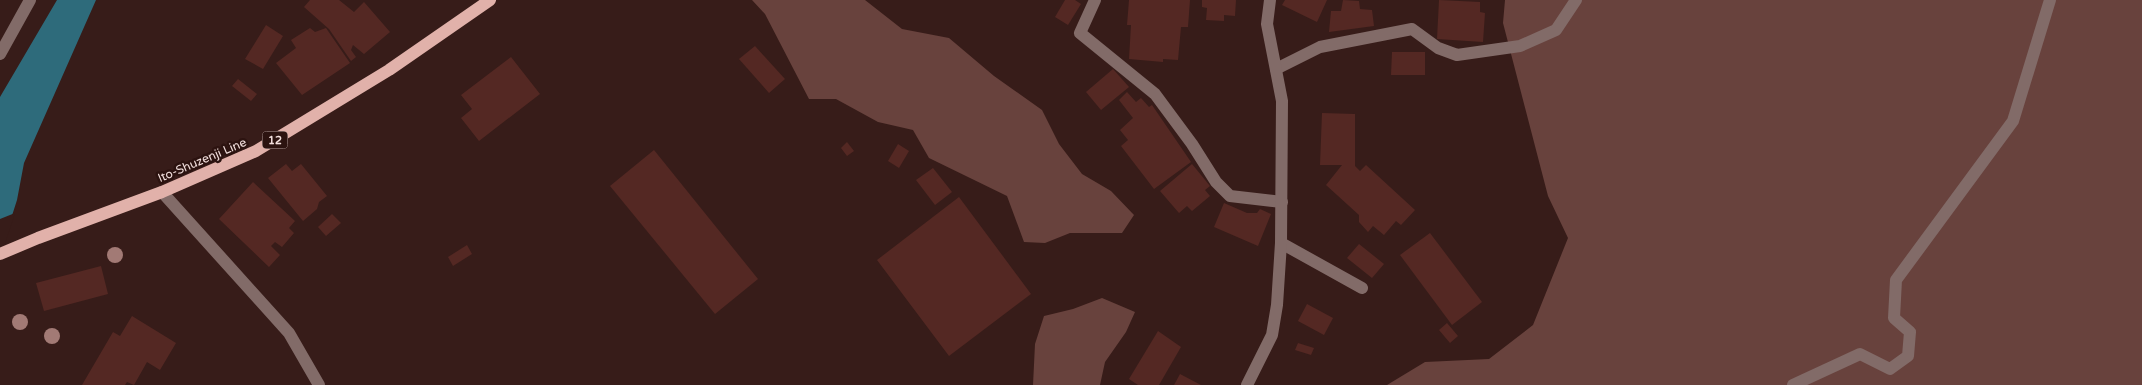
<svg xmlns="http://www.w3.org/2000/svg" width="2142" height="385" font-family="'Varela Round',sans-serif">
	<rect width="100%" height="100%" fill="#371c19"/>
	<g fill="#68423d">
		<polygon points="752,0 865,0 902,29 949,38 994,76 1042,110 1059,144 1082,174 1111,191 1134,215 1122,233 1070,233 1045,243 1024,242 1007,196 929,158 913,130 878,122 836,99 809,99 765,14"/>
		<polygon points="1505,0 2142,0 2142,385 1387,385 1425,362 1489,359 1533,325 1568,238 1548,196 1503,23"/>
		<polygon points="1102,298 1135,312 1126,332 1105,362 1100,385 1033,385 1035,344 1044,316 1073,309"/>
	</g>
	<polygon fill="#2e6b7b" points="57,0 96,0 24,163 17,200 0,253 0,97"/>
	<polygon fill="#371c19" points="15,213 2,253 0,255 0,219"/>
	<g fill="#542823">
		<polygon points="310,0 339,0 354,12 364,2 390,32 364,54 353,45 351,50 356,57 351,61 329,29 304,7"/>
		<polygon points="1065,0 1075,0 1081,4 1068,25 1055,17"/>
		<polygon points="1129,0 1190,0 1188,27 1181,27 1178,60 1163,59 1163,62 1129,59 1131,25 1127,25"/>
		<polygon points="1202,0 1236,0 1235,16 1224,15 1224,21 1206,20 1207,8 1202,7"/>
		<polygon points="1285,0 1327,0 1317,22 1282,5"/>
		<polygon points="1343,0 1359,1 1360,9 1372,10 1374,26 1329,32 1331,11 1341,11"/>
		<polygon points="1439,0 1480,2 1480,12 1485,13 1483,42 1437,39"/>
		<polygon points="266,25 283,36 263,69 245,59"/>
		<polygon points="310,28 315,32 326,28 350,63 302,95 276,63 296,48 291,40"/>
		<polygon points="755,46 785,79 769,93 739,59"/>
		<polygon points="1392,52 1425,52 1425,75 1391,75"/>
		<polygon points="511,57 540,94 479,141 461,118 472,109 461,95"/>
		<polygon points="1113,69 1129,87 1101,110 1086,92"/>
		<polygon points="238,79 257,94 251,101 232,86"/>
		<polygon points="1127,92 1136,102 1141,98 1149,107 1152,105 1191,162 1154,189 1121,146 1128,140 1120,130 1133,118 1119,100"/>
		<polygon points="1322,113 1355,114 1355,166 1360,171 1366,165 1415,210 1401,225 1396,221 1384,235 1373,226 1368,232 1359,222 1359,215 1326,185 1342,165 1320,165"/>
		<polygon points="847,142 854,151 847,156 841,148"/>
		<polygon points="898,144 909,151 899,168 888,161"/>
		<polygon points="654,150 758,279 715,314 610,186"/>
		<polygon points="286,164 292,171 301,164 327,196 319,202 317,209 303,221 268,178"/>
		<polygon points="1192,164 1210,186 1205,190 1210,196 1192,211 1187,206 1179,213 1160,191"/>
		<polygon points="933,168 952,192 935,205 916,180"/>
		<polygon points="253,182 295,221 289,228 294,233 282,247 275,242 271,246 280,255 269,267 219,219"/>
		<polygon points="959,197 1031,294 949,356 877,260"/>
		<polygon points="1224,203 1247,213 1257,213 1260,209 1271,214 1258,246 1214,227"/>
		<polygon points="332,214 341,223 326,236 318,227"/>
		<polygon points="1430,233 1482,302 1452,325 1400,255"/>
		<polygon points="1359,244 1384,264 1372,278 1347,258"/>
		<polygon points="467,245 472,254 453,266 448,257"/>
		<polygon points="101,266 108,294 44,311 36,283"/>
		<polygon points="1307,304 1333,318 1324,335 1298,321"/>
		<polygon points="132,316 176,343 160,370 147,362 134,385 127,382 125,385 82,385 113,332 120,336"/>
		<polygon points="1447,323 1458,336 1450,343 1439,330"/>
		<polygon points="1158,331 1181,347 1159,385 1138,385 1129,379"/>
		<polygon points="1298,343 1314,348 1311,355 1295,350"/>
		<polygon points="1180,374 1201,385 1174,385"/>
	</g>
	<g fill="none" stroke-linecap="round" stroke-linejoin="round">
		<g stroke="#826b68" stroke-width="12">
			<polyline points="1095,0 1080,33 1155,94 1192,144 1216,182 1230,196 1282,202"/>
			<polyline points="0,54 30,0"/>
			<polyline points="1276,69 1320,47 1412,29 1438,48 1457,55 1520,46 1556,30 1576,0"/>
			<polyline points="162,192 289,333 319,385"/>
			<polyline points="1281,243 1362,288"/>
			<polyline points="1247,385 1272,335 1277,305 1281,243 1282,101 1267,24 1270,0"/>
			<polyline points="1793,385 1860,354 1890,369 1908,356 1910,332 1894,318 1896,280 2013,121 2050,0"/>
		</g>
		<polyline stroke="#e1b1aa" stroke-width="12" points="0,254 38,238 162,192 256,151 389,70 490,0"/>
	</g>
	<g fill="#a27a75">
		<circle cx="115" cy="255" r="8"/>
		<circle cx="20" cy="322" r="8"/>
		<circle cx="52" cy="336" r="8"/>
	</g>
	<g text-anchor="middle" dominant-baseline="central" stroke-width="5" stroke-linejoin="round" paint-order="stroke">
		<rect fill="#2c1310" stroke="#b7a2a0" stroke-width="1" x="262.5" y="131.5" width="25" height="17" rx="4"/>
		<g font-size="11" font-weight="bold" fill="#f3e0de">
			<text x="275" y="140">12</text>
		</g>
		<g font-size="12" fill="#f3e0de" stroke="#2c1310">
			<text transform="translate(202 160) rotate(-23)">Ito-Shuzenji Line</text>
		</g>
	</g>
</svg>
